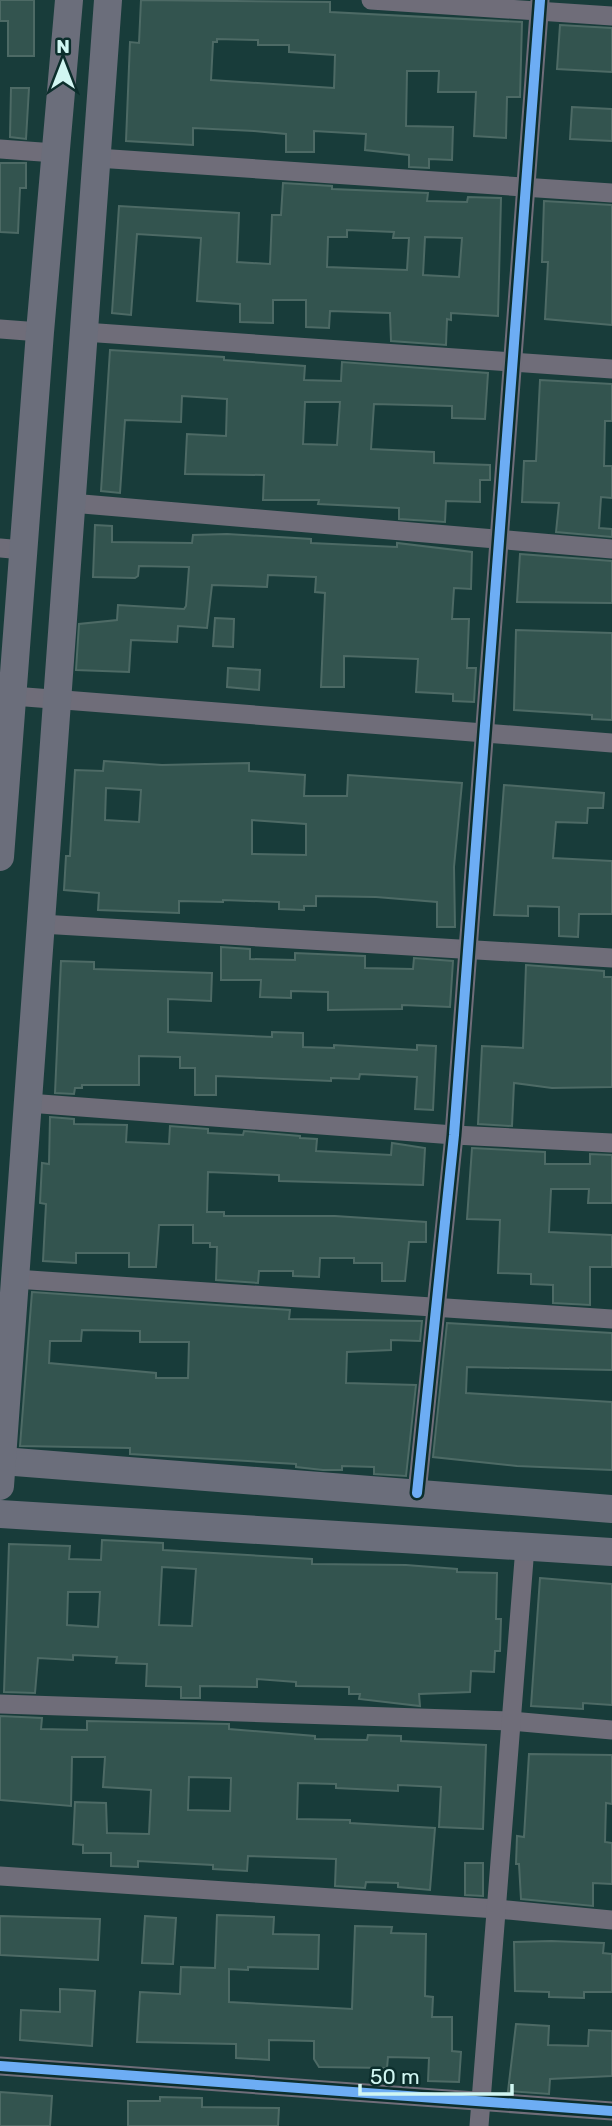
<svg xmlns="http://www.w3.org/2000/svg" width="612" height="2126" font-family="Rubik,sans-serif">
	<rect width="100%" height="100%" fill="#183c3a"/>
	<g fill="#33544f" stroke="#4d6a65" stroke-width="2" fill-rule="evenodd">
		<polygon points="0,0 34,0 34,56 8,56 8,21 0,21"/>
		<path d="M141,0L330,2V12L522,22L520,97H507L506,138L474,136L476,92H438L439,71H407L406,126L453,127L452,160L429,159V168L409,167V155L365,150L366,134L314,131V152H286V134L254,131L193,128V145L126,141L130,42L139,43ZM217,39L258,40V45H289V52L335,55L334,88L211,80L213,42H217Z"/>
		<polygon points="560,25 612,28 612,72 557,69"/>
		<polygon points="11,88 29,88 26,139 10,137"/>
		<polygon points="572,107 612,109 612,141 570,139"/>
		<polygon points="0,163 26,163 26,188 20,188 18,233 0,232"/>
		<path d="M283,183L332,186V189L428,193L427,201L467,202L468,197L501,198L498,316L451,313V320L447,319L446,345L391,341L390,313L330,311L329,328L306,327V300H273V323L240,322V304L197,301L201,238L137,234L131,315L112,313L119,206L239,213L237,262L270,264L272,215H281ZM347,230L394,232L393,238H409L407,270L327,267L328,237H347ZM425,237L462,238L459,277L423,275Z"/>
		<polygon points="544,201 612,205 612,325 545,319 548,262 542,262"/>
		<path d="M110,350L224,357V360L305,366L304,380L341,381L342,362L488,373L485,419L452,418V406L374,404L371,449L434,452V463L490,465V480H480V502L446,501L445,522L399,519V508L318,504L319,500H263L264,475L185,474L187,434L226,436L227,399L182,396L181,422L125,420L120,493L101,491ZM305,402H340L337,445L303,444Z"/>
		<polygon points="540,380 612,384 612,421 605,421 604,466 612,466 612,498 601,497 599,528 612,529 612,537 556,532 559,503 522,502 524,461 536,461"/>
		<polygon points="95,525 112,526 112,542 192,543 193,535 227,534 311,539 311,543 397,547 397,543 472,552 471,589 454,588 452,619 469,619 467,668 476,668 474,702 453,701 453,694 416,692 418,659 344,656 344,687 321,687 325,593 315,592 316,577 268,575 267,587 212,585 207,628 178,626 177,642 131,640 129,672 76,670 79,624 117,620 118,605 184,609 186,606 189,567 139,566 138,576 135,578 93,577"/>
		<polygon points="520,554 612,561 612,603 517,602"/>
		<polygon points="215,618 234,619 233,647 213,646"/>
		<polygon points="516,630 612,633 612,720 592,719 592,715 514,710"/>
		<polygon points="228,668 260,670 259,690 227,687"/>
		<path d="M104,761L162,765L249,763V771L305,775L304,796H347L348,775L462,783L454,867L455,927H437V902L376,897L316,896V906H304V910L279,909V902L223,900V902L179,901V913L98,910L99,893L64,890L66,856H70L75,770L103,771ZM106,788L141,790L139,822L105,820ZM252,820L306,824V855L252,854Z"/>
		<polygon points="504,785 604,793 603,808 588,808 587,823 556,822 553,858 612,861 612,914 579,914 578,937 559,936 559,907 528,906 528,916 494,915"/>
		<polygon points="221,947 250,949 250,959 295,960 295,953 365,956 365,968 413,969 414,958 453,961 450,1007 402,1005 402,1009 328,1010 328,992 291,991 291,998 260,997 261,980 221,980"/>
		<polygon points="61,961 94,962 94,969 212,973 211,1001 168,999 168,1032 272,1037 272,1032 303,1033 303,1047 334,1048 334,1045 417,1050 417,1045 436,1046 433,1110 415,1109 417,1077 360,1074 359,1079 331,1078 331,1081 216,1076 216,1095 195,1095 195,1068 180,1068 180,1057 139,1056 139,1085 82,1085 82,1088 75,1088 74,1094 55,1093"/>
		<polygon points="526,965 604,971 604,977 612,977 612,1087 552,1088 514,1083 512,1126 478,1124 482,1046 523,1048"/>
		<polygon points="50,1117 74,1119 74,1124 127,1125 126,1142 169,1144 170,1126 208,1129 208,1133 243,1135 244,1131 300,1136 300,1138 317,1139 316,1151 391,1155 392,1143 425,1148 423,1185 279,1181 279,1175 208,1172 207,1212 224,1212 224,1216 335,1216 426,1222 426,1242 409,1242 405,1281 382,1281 382,1263 354,1263 354,1258 320,1258 319,1277 293,1276 293,1271 259,1271 258,1283 216,1280 217,1247 210,1247 210,1243 193,1243 193,1225 159,1225 156,1267 129,1267 129,1253 76,1253 76,1263 43,1261 46,1204 40,1203 42,1163 49,1164"/>
		<polygon points="472,1148 545,1152 545,1164 590,1164 590,1154 612,1155 612,1203 588,1203 589,1189 551,1189 549,1232 612,1235 612,1267 590,1267 590,1305 553,1303 553,1285 531,1284 531,1274 498,1273 500,1220 467,1219"/>
		<path d="M32,1292L290,1310L289,1319L422,1321L420,1341L391,1340V1350L347,1352L346,1383L416,1385L406,1476L374,1474V1467L342,1466V1470H323L296,1467V1464L130,1454V1448L20,1446ZM82,1330L140,1331V1342H189L188,1378H156V1373L49,1363L50,1341H81Z"/>
		<polygon points="447,1323 612,1333 612,1370 467,1367 466,1393 612,1402 612,1470 517,1466 433,1457"/>
		<path d="M102,1540L163,1543V1550L312,1559V1564L406,1565L457,1569V1572L497,1573L496,1619H501L500,1651H495L494,1672L471,1671L470,1692L419,1694L420,1706L359,1699L360,1694H349V1687L296,1686V1682L257,1679V1687L200,1686V1698H181V1687L146,1686L147,1664L116,1663L117,1657L73,1655V1660L38,1658L35,1693L4,1692L9,1544L70,1546L69,1559L101,1560ZM162,1567L196,1569L192,1626L159,1625ZM68,1592H100L98,1627L67,1625Z"/>
		<polygon points="540,1578 612,1584 612,1705 583,1703 583,1709 531,1706"/>
		<path d="M0,1716L42,1718L41,1729L87,1730V1721L229,1724V1729L315,1736V1739L367,1740L368,1735L401,1736V1741L486,1745L483,1829L439,1827L441,1787L398,1785V1791L336,1788V1784L298,1783L297,1819L350,1820V1823L435,1828L430,1890L398,1887V1883L366,1882L365,1888L335,1886L336,1859L248,1856L247,1871L213,1869V1865L138,1861V1867L111,1866V1853H83V1845L73,1844L75,1802L106,1803L107,1833L149,1834L151,1790L103,1787L105,1757H72L71,1806L0,1800ZM189,1777L231,1778L230,1811L188,1810Z"/>
		<polygon points="529,1754 612,1755 612,1804 606,1803 605,1842 612,1843 612,1884 593,1883 593,1906 521,1899 519,1864 516,1864 517,1836 524,1837"/>
		<polygon points="465,1863 483,1863 483,1896 465,1895"/>
		<polygon points="217,1915 274,1917 273,1934 319,1935 318,1969 248,1967 248,1970 229,1969 229,2002 352,2009 355,1926 392,1927 391,1933 426,1934 425,1996 433,1997 432,2017 452,2017 452,2051 461,2052 459,2082 428,2081 429,2058 388,2057 387,2068 319,2067 314,2059 314,2041 269,2040 269,2060 236,2058 236,2044 137,2042 140,1992 180,1994 181,1967 215,1968"/>
		<polygon points="0,1916 100,1919 98,1960 0,1955"/>
		<polygon points="145,1916 176,1918 173,1964 142,1963"/>
		<polygon points="551,1941 604,1943 603,1953 612,1954 612,1992 584,1992 584,1998 549,1997 549,1992 515,1991 514,1942"/>
		<polygon points="60,1989 95,1991 92,2046 20,2040 21,2010 60,2012"/>
		<polygon points="516,2024 549,2026 548,2045 588,2046 589,2030 612,2031 612,2076 550,2079 549,2094 508,2091"/>
		<polygon points="0,2092 52,2096 50,2126 0,2126"/>
		<polygon points="160,2097 202,2098 202,2107 279,2108 278,2126 128,2126 128,2101 160,2101"/>
	</g>
	<g fill="none" stroke-linecap="round" stroke-linejoin="round">
		<g stroke="#6f6d79" stroke-width="19">
			<polyline points="371,0 612,16"/>
			<polyline points="0,149 55,153"/>
			<polyline points="97,158 612,193"/>
			<polyline points="0,329 40,332"/>
			<polyline points="84,332 612,369"/>
			<polyline points="71,503 612,549"/>
			<polyline points="0,548 23,550"/>
			<polyline points="13,696 612,743"/>
			<polyline points="41,924 612,958"/>
			<polyline points="28,1103 454,1135 612,1143"/>
			<polyline points="15,1279 612,1319"/>
			<polyline points="417,1493 454,1135 540,0"/>
			<polyline points="0,1704 511,1721 612,1730"/>
			<polyline points="0,1876 497,1909 612,1920"/>
			<polyline points="0,2066 612,2111"/>
			<polyline points="479,2126 525,1547"/>
		</g>
		<g stroke="#6b6e7b" stroke-width="28">
			<polyline points="0,857 40,332 69,0"/>
			<polyline points="2,1461 612,1509"/>
			<polyline points="0,1486 108,0"/>
			<polyline points="0,1514 612,1552"/>
		</g>
		<g stroke="#0c2e2c" stroke-width="15">
			<g id="cycleway">
				<polyline points="417,1493 454,1135 540,0"/>
				<polyline points="0,2066 612,2111"/>
			</g>
		</g>
		<use href="#cycleway" stroke="#6dadf4" stroke-width="10"/>
	</g>
	<g transform="translate(63 63)" stroke="#0c2e2c" stroke-width="5" paint-order="stroke">
	<path d="M0-5L12 26L0 18L-12 26Z" fill="#d1f6f2"/>
	<text y="-10" font-size="19" font-weight="bold" text-anchor="middle" fill="#d1f6f2">N</text>
	</g>
	<path d="M360 2084v10h152v-10" fill="none" stroke="#d1f6f2" stroke-width="3.5"/>
	<text x="370" y="2084" font-size="21" fill="#d1f6f2" stroke="#0c2e2c" stroke-width="5" paint-order="stroke">50 m</text>
</svg>
